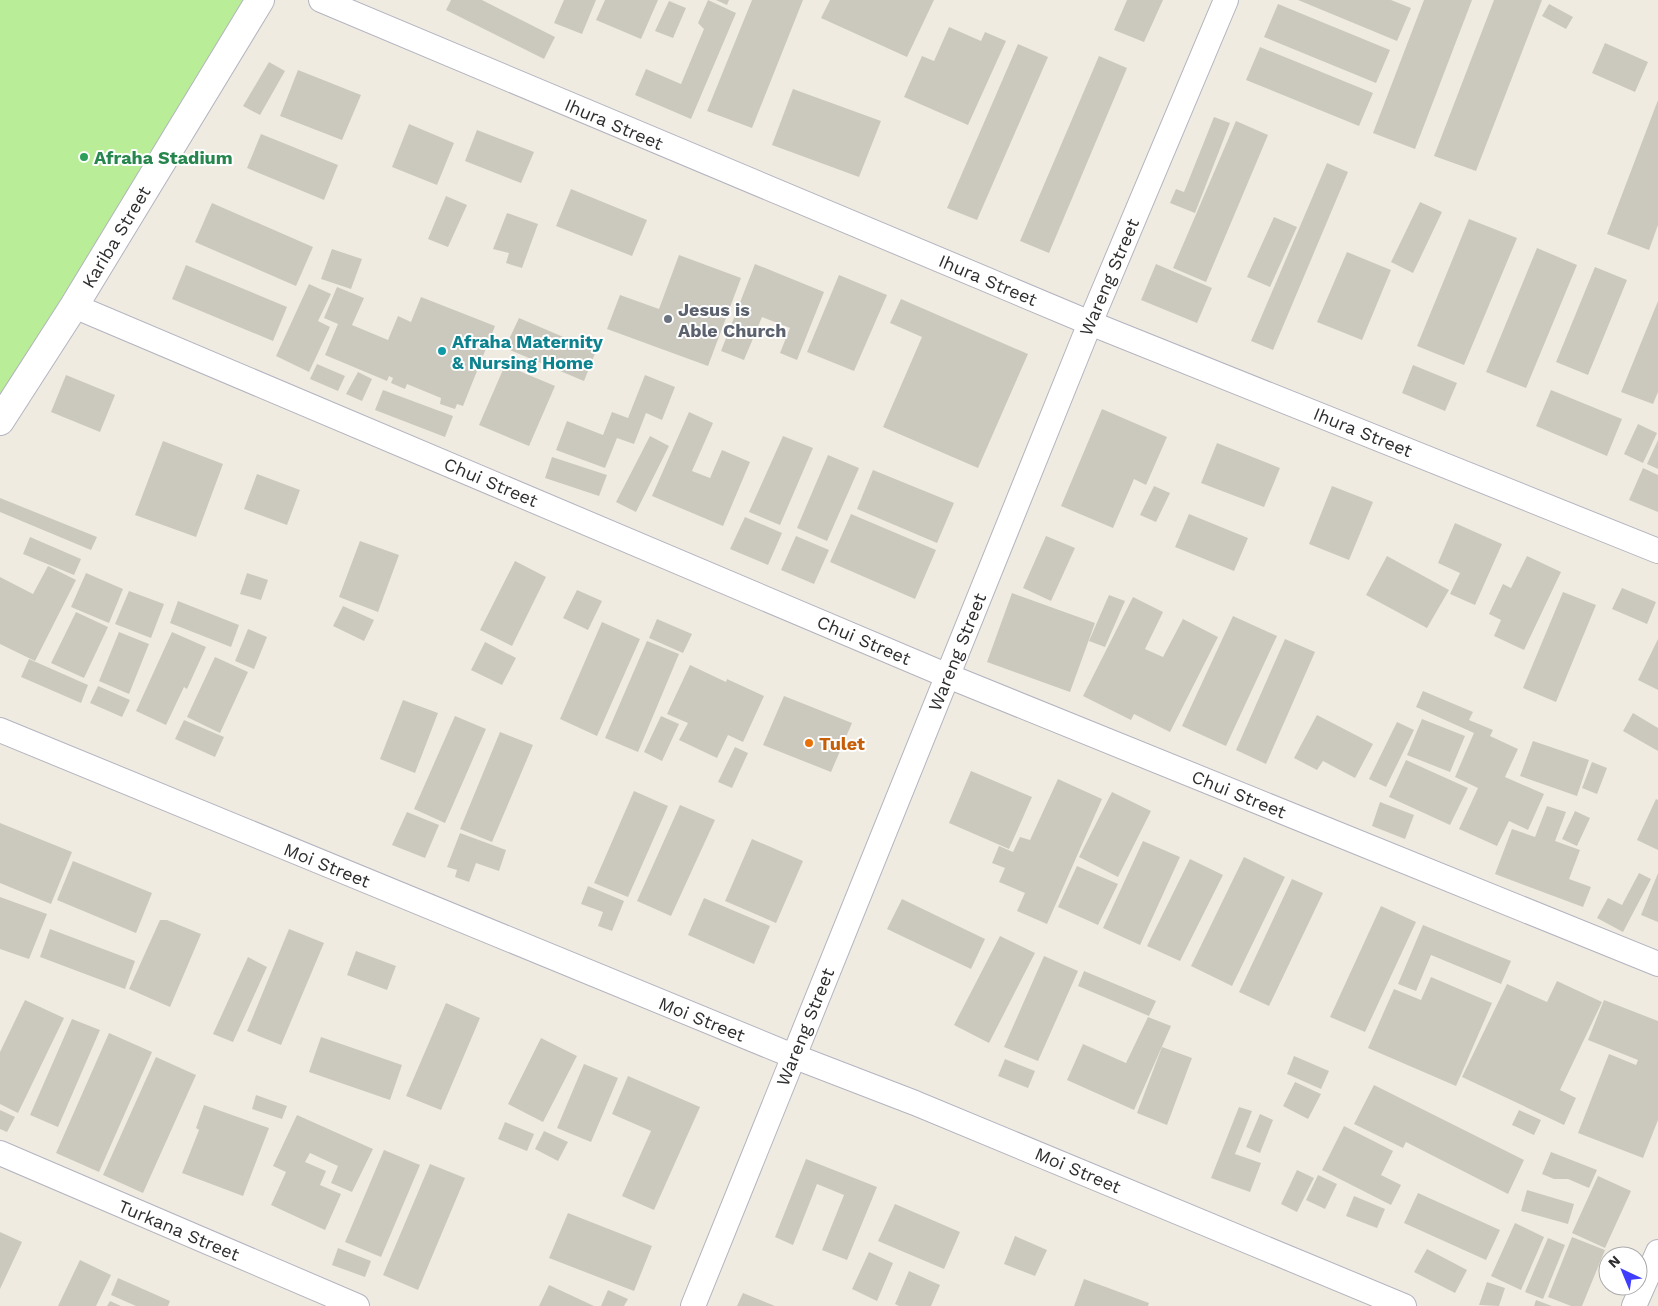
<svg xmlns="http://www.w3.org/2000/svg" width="1658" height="1306" font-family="'Work Sans',sans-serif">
	<rect width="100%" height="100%" fill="#efebe0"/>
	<polygon fill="#b9ed98" points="0,0 266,0 0,425"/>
	<g fill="#cbc9be">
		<polygon points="451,0 482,0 555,37 544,59 446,10"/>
		<polygon points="564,0 596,0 582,34 554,23"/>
		<polygon points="605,0 658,0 641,39 596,20"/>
		<polygon points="708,0 736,13 691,119 635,95 646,69 681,84 704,29 698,23"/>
		<polygon points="716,0 729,0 727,5"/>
		<polygon points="752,0 803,0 752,128 707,111"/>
		<polygon points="830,0 934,0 907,57 821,18"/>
		<polygon points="1127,0 1163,0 1144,42 1114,30"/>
		<polygon points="1298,0 1391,0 1411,8 1397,41"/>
		<polygon points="1424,0 1472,0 1415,149 1373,133"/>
		<polygon points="1494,0 1542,0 1476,171 1434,156"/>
		<polygon points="669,1 686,8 673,38 655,31"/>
		<polygon points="1278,4 1390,50 1376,83 1264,37"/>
		<polygon points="1549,4 1573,17 1566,29 1542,16"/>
		<polygon points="949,27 981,41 985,32 1006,41 968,125 904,97 922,56 934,61"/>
		<polygon points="1605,43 1648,62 1635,92 1592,73"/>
		<polygon points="1018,44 1048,57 977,220 947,208"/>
		<polygon points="1260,47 1373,93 1359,126 1246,80"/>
		<polygon points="1099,56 1127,68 1049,253 1020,241"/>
		<polygon points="269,62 285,71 260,115 243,106"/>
		<polygon points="298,70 361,95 342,140 280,116"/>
		<polygon points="793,89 881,121 859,177 772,145"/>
		<polygon points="1658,100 1658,225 1649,250 1607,234"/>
		<polygon points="1214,117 1230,123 1195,213 1170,203 1176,189 1184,192"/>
		<polygon points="1236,121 1268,135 1206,282 1173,268"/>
		<polygon points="409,124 454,143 437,185 392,167"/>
		<polygon points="477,130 534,152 521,183 465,161"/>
		<polygon points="261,134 338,165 324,200 247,168"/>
		<polygon points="1327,163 1348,172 1273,350 1251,341"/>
		<polygon points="571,189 647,220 632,256 556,226"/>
		<polygon points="446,196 467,205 448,247 428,239"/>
		<polygon points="1420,202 1442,212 1413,273 1391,262"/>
		<polygon points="212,203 313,247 296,286 195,242"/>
		<polygon points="507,213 538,224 522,268 506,263 509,253 493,249"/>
		<polygon points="1274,217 1297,227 1270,287 1247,277"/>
		<polygon points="1469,219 1517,238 1464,365 1417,346"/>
		<polygon points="1537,248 1577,265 1526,388 1486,372"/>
		<polygon points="332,249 362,259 351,289 321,279"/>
		<polygon points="1347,252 1391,270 1362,340 1317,322"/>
		<polygon points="679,255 741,278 708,366 607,329 620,295 659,309"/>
		<polygon points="755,264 824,292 797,360 780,353 790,328 762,317 744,360 721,351"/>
		<polygon points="1156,264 1212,288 1197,323 1141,300"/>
		<polygon points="186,265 287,307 273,341 172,299"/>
		<polygon points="1595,267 1627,280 1588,375 1556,362"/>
		<polygon points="839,275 887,295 854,371 807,352"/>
		<polygon points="309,284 331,294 318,321 330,327 309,372 276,356"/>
		<polygon points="337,287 364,298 352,325 388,340 398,316 411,322 421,297 495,326 463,406 457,404 455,409 440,404 441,398 407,384 405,389 391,383 393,378 389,376 387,381 325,355 338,324 324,318"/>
		<polygon points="901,299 1028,354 978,468 883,427 922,337 890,323"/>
		<polygon points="1658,301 1658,392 1653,404 1621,392"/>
		<polygon points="519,318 596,351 584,381 505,348"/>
		<polygon points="317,364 345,376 338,391 310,379"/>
		<polygon points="505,365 555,386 529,446 479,425"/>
		<polygon points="1413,365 1457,383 1445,411 1402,393"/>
		<polygon points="358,372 372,379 362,401 346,394"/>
		<polygon points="66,375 115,395 100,432 51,412"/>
		<polygon points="645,375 675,387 662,420 646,413 634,444 617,438 605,468 556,450 567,421 603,435 612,412 628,418"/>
		<polygon points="383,390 453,416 445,437 375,410"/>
		<polygon points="1551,390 1622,419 1607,456 1536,426"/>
		<polygon points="1102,409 1167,437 1146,485 1134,479 1113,528 1061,506"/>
		<polygon points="689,412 713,423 692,471 710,478 722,450 750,462 723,526 652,496"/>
		<polygon points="1638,424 1657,433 1643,463 1624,454"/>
		<polygon points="650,436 669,446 636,512 616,502"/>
		<polygon points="783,436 813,448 780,525 749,512"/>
		<polygon points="1658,440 1658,469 1647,464"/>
		<polygon points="163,441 223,464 196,537 135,515"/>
		<polygon points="1217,443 1280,468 1264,507 1201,483"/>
		<polygon points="828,455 859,468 827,541 797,528"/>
		<polygon points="552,457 607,475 599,496 545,478"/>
		<polygon points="1643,468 1658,475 1658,512 1629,500"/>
		<polygon points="873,470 954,503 937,543 857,509"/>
		<polygon points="257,474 300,490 287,525 244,509"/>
		<polygon points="1154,486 1170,493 1156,522 1140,515"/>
		<polygon points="1332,486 1373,502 1349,560 1309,544"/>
		<polygon points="0,498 97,537 91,550 0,512"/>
		<polygon points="851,514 936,550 915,599 830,562"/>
		<polygon points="1189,514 1248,538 1234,571 1175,547"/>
		<polygon points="745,517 782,533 768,565 730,549"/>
		<polygon points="1455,523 1502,544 1475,605 1450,594 1460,573 1438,563"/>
		<polygon points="796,536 829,550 814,584 781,570"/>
		<polygon points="1046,536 1075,548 1051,601 1023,588"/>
		<polygon points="30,537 81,559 74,575 23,554"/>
		<polygon points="360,541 399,555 378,612 339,597"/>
		<polygon points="1387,556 1449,590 1427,628 1366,595"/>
		<polygon points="1527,556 1561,572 1524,650 1494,636 1501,620 1489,614 1503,584 1511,588"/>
		<polygon points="515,561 546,577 512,646 480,630"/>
		<polygon points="48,566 76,580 35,661 0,644 0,577 33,594"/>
		<polygon points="86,573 123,589 109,623 71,607"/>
		<polygon points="247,573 268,580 261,600 240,594"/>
		<polygon points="1622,588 1656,602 1647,624 1612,609"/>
		<polygon points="577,590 602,601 588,630 563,618"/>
		<polygon points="129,591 164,604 151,638 115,624"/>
		<polygon points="1563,592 1596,605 1556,702 1523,688"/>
		<polygon points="1012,593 1095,623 1070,692 987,662"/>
		<polygon points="1109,595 1125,601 1105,647 1089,641"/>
		<polygon points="1133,597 1163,612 1145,649 1163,657 1183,619 1218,637 1170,732 1134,714 1131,720 1083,696"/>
		<polygon points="178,601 239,625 231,647 170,623"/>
		<polygon points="343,606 374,620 364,641 333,626"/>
		<polygon points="76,612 108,627 84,678 51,663"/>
		<polygon points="1233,616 1277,636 1226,746 1182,726"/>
		<polygon points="657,619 692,634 683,653 649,638"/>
		<polygon points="602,622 640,639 597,736 560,719"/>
		<polygon points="248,629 267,637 254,669 235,661"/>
		<polygon points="119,632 149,644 129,694 99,681"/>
		<polygon points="172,632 206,647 187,689 184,687 166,725 136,711"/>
		<polygon points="1285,639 1315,652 1266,764 1236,750"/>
		<polygon points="1658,639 1658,690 1638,680"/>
		<polygon points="647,641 679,654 638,752 605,738"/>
		<polygon points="485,642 516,658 502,685 471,670"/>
		<polygon points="215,657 248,672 220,733 187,717"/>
		<polygon points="29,659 88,685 81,703 21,677"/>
		<polygon points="690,665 726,682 727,679 764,696 743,742 728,735 717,758 679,740 688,723 667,714"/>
		<polygon points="98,686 130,700 122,717 90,703"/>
		<polygon points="1423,691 1473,712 1469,720 1493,730 1490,736 1518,749 1505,777 1544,794 1528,830 1509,821 1497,846 1459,829 1478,788 1455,777 1474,733 1416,707"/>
		<polygon points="784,696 852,723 831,772 763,745"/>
		<polygon points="403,700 438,713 415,773 380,759"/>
		<polygon points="1633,713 1658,728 1658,751 1623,731"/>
		<polygon points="1317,715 1373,744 1355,778 1323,761 1317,770 1294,758"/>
		<polygon points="455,716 486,729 445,823 414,809"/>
		<polygon points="661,716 679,724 662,761 644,752"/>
		<polygon points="1422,719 1465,736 1450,772 1407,755"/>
		<polygon points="184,720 224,737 215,757 175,739"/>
		<polygon points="1397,722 1414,730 1386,787 1369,779"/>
		<polygon points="500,732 533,745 492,842 460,829"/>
		<polygon points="1533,741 1589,760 1577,796 1520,776"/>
		<polygon points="735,747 748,753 732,788 718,782"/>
		<polygon points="1406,760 1468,788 1450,825 1389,797"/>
		<polygon points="1592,762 1607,768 1597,794 1582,788"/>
		<polygon points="971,771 1032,797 1009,849 949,823"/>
		<polygon points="1058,779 1102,799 1047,924 1017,911 1025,893 999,882 1005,868 992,863 999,846 1013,852 1020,837 1030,840"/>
		<polygon points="634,791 668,806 628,897 594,883"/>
		<polygon points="1112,792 1151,811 1118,877 1079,857"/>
		<polygon points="1656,799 1658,800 1658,850 1637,840"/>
		<polygon points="1380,802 1414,815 1405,839 1372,826"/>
		<polygon points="680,805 715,820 671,916 637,901"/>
		<polygon points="1547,806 1566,812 1555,841 1580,850 1569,879 1591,887 1583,907 1495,874 1512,829 1535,837"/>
		<polygon points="1575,811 1590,818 1577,846 1562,839"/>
		<polygon points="407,812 439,825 425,858 392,845"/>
		<polygon points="0,823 72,852 51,904 0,883"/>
		<polygon points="460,833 506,850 499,871 476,863 469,882 455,877 457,870 447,867"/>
		<polygon points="752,839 803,861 776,923 725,901"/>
		<polygon points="1143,841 1180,857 1140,945 1103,928"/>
		<polygon points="1244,857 1285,877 1232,986 1191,966"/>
		<polygon points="1190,859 1223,875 1180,961 1147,946"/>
		<polygon points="73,861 152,893 136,933 57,900"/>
		<polygon points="1077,866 1118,884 1098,925 1058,907"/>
		<polygon points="1639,873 1651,879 1623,932 1597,918 1608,898 1622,905"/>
		<polygon points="1658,873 1658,922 1641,915"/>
		<polygon points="1292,879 1323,893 1269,1006 1239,992"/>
		<polygon points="588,886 624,901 612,931 598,926 603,912 581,904"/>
		<polygon points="0,897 47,914 29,959 0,949"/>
		<polygon points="704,898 770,926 754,964 688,935"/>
		<polygon points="902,899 985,939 971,969 887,929"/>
		<polygon points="1381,906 1416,922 1365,1032 1330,1017"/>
		<polygon points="160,920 167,920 201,934 170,1007 129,989"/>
		<polygon points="1423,925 1511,961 1501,984 1431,955 1416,991 1398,984"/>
		<polygon points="50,929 135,961 125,989 40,957"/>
		<polygon points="289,929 324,943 281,1045 247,1031"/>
		<polygon points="1000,936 1035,953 989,1043 954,1025"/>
		<polygon points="356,951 396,966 387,990 347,975"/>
		<polygon points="1044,956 1078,971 1038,1061 1004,1047"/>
		<polygon points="248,957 267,967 233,1042 213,1034"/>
		<polygon points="1084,971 1156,1001 1149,1016 1078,986"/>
		<polygon points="1431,977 1492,1003 1456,1086 1368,1048 1394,989 1421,1000"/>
		<polygon points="1557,981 1602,1002 1560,1090 1576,1098 1564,1125 1462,1077 1507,984 1547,1002"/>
		<polygon points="25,1000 64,1018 18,1113 0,1104 0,1052"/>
		<polygon points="1604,1000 1658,1021 1658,1120 1643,1158 1578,1133 1609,1054 1636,1065 1638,1060 1588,1040"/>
		<polygon points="446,1003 480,1018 441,1110 406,1096"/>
		<polygon points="1148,1017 1171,1026 1134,1110 1067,1080 1083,1044 1126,1063"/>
		<polygon points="72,1019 100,1030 58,1127 30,1115"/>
		<polygon points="109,1033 152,1052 99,1172 56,1153"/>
		<polygon points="321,1037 402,1065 390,1100 309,1072"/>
		<polygon points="541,1038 577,1056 543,1122 508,1104"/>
		<polygon points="1162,1047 1192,1058 1167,1125 1137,1113"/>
		<polygon points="1294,1056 1329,1071 1321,1089 1287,1074"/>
		<polygon points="156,1057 196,1075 143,1193 103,1175"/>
		<polygon points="1005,1059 1035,1071 1028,1088 998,1076"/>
		<polygon points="584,1064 618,1078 591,1142 557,1128"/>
		<polygon points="628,1076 700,1107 654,1210 622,1196 651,1131 612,1114"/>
		<polygon points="1295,1082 1321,1094 1308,1119 1283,1106"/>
		<polygon points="1374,1085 1524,1160 1508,1194 1406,1142 1403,1148 1354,1124"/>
		<polygon points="256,1095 287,1106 282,1119 252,1109"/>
		<polygon points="204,1105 269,1128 243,1196 182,1173 199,1130 196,1128"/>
		<polygon points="1239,1107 1252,1111 1235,1154 1261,1163 1250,1192 1211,1178"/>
		<polygon points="0,1110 15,1117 7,1132 0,1129"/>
		<polygon points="1519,1110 1541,1120 1534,1135 1512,1125"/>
		<polygon points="1260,1114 1273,1120 1260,1153 1246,1147"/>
		<polygon points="297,1115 373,1149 352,1192 331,1183 338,1166 310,1153 305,1162 326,1171 320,1185 341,1194 325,1230 271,1205 286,1172 273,1166"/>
		<polygon points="505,1122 534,1134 527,1151 498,1139"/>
		<polygon points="1344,1126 1393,1151 1381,1175 1401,1185 1391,1205 1322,1170"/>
		<polygon points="544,1131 568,1142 558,1161 535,1149"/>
		<polygon points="384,1150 420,1165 381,1257 345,1242"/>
		<polygon points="1551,1152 1597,1170 1589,1188 1568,1179 1554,1179 1542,1174"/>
		<polygon points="806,1159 877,1187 847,1260 822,1250 844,1195 817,1184 793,1245 775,1237"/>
		<polygon points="430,1164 465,1178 418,1290 383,1275"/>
		<polygon points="1297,1170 1314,1178 1297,1212 1281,1204"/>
		<polygon points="1318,1175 1337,1184 1325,1209 1306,1200"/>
		<polygon points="1598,1176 1631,1191 1605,1248 1572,1233"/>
		<polygon points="1527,1190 1574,1204 1568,1224 1521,1211"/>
		<polygon points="1418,1193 1500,1230 1486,1260 1404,1223"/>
		<polygon points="1354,1196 1385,1209 1377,1228 1346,1216"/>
		<polygon points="895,1204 960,1232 944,1269 878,1241"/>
		<polygon points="568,1213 652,1246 634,1291 549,1258"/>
		<polygon points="1515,1223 1544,1237 1521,1290 1491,1276"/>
		<polygon points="0,1232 22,1242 0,1289"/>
		<polygon points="1015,1236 1047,1250 1035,1276 1004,1264"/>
		<polygon points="1572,1237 1605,1250 1582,1306 1571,1306 1548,1297"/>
		<polygon points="1548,1238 1565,1245 1543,1299 1525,1292"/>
		<polygon points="338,1248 371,1261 365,1277 332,1265"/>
		<polygon points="1427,1249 1467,1270 1455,1293 1414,1272"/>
		<polygon points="869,1252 893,1263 877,1301 852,1289"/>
		<polygon points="80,1260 111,1275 96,1306 58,1306"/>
		<polygon points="909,1271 940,1285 931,1306 899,1306 895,1304"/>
		<polygon points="118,1278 170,1301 168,1306 136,1306 111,1295"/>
		<polygon points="1084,1279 1149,1303 1148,1306 1074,1306"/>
		<polygon points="1487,1282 1505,1288 1499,1306 1479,1305"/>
		<polygon points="549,1285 594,1306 539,1306"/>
		<polygon points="608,1290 628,1299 624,1306 601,1306"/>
		<polygon points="743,1293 775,1306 737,1306"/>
		<polygon points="1536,1300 1552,1306 1534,1306"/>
		<polygon points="110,1301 121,1306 107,1306"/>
	</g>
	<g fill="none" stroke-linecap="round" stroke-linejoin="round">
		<g stroke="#b4b4c1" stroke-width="26">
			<g id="street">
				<polyline points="321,0 1090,323 1658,551"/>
				<polyline points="74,306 948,676 1658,964"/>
				<polyline points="0,730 793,1056 915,1103 1404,1306"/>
				<polyline points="0,1153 357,1306"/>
				<polyline points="693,1306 1090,323 1226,0"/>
				<polyline points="1634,1306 1658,1252"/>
			</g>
		</g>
		<g stroke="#b4b4c1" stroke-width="30">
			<polyline id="secondary" points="0,421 74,306 260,0"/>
		</g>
		<use href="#street" stroke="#fff" stroke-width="24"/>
		<use href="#secondary" stroke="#fff" stroke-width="28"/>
	</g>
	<circle fill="#2e9e5b" stroke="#fff" stroke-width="2" cx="84" cy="157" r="5"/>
	<circle fill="#6b7280" stroke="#fff" stroke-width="2" cx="668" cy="319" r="5"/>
	<circle fill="#0f9aa8" stroke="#fff" stroke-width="2" cx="442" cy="351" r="5"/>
	<circle fill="#e8710a" stroke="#fff" stroke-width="2" cx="809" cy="743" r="5"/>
	<g text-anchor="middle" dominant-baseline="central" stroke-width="4" stroke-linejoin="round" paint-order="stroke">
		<g font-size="18" fill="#2e2e2e" stroke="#fff">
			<text transform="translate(614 124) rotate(23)">Ihura Street</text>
			<text transform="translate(116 237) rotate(-59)">Kariba Street</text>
			<text transform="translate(1109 277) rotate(-67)">Wareng Street</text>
			<text transform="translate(988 280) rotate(23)">Ihura Street</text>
			<text transform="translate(1363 432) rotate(22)">Ihura Street</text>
			<text transform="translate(491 482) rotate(23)">Chui Street</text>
			<text transform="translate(864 640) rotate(23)">Chui Street</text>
			<text transform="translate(957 652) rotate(-68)">Wareng Street</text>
			<text transform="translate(1239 794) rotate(22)">Chui Street</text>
			<text transform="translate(327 865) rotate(22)">Moi Street</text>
			<text transform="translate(702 1019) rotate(22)">Moi Street</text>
			<text transform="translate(805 1027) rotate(-68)">Wareng Street</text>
			<text transform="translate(1078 1170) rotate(23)">Moi Street</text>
			<text transform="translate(179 1230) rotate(23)">Turkana Street</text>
		</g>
		<g font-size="18" font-weight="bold" fill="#27864d" stroke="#fff" text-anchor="start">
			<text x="94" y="157">Afraha Stadium</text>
		</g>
		<g font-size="18" font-weight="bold" fill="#5b616d" stroke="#fff" text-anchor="start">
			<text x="678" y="309">Jesus is<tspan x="678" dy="21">Able Church</tspan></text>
		</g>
		<g font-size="18" font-weight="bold" fill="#0d838f" stroke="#fff" text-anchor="start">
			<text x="452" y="341">Afraha Maternity<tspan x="452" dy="21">&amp; Nursing Home</tspan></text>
		</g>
		<g font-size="18" font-weight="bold" fill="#c56008" stroke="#fff" text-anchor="start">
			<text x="819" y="743">Tulet</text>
		</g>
	</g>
	<g transform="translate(1623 1271) rotate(316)"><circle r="24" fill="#ffffff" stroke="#ababab"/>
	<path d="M0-4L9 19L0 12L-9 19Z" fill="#3f3efe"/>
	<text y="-8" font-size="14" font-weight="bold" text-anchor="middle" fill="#2e2e2e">N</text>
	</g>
</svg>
